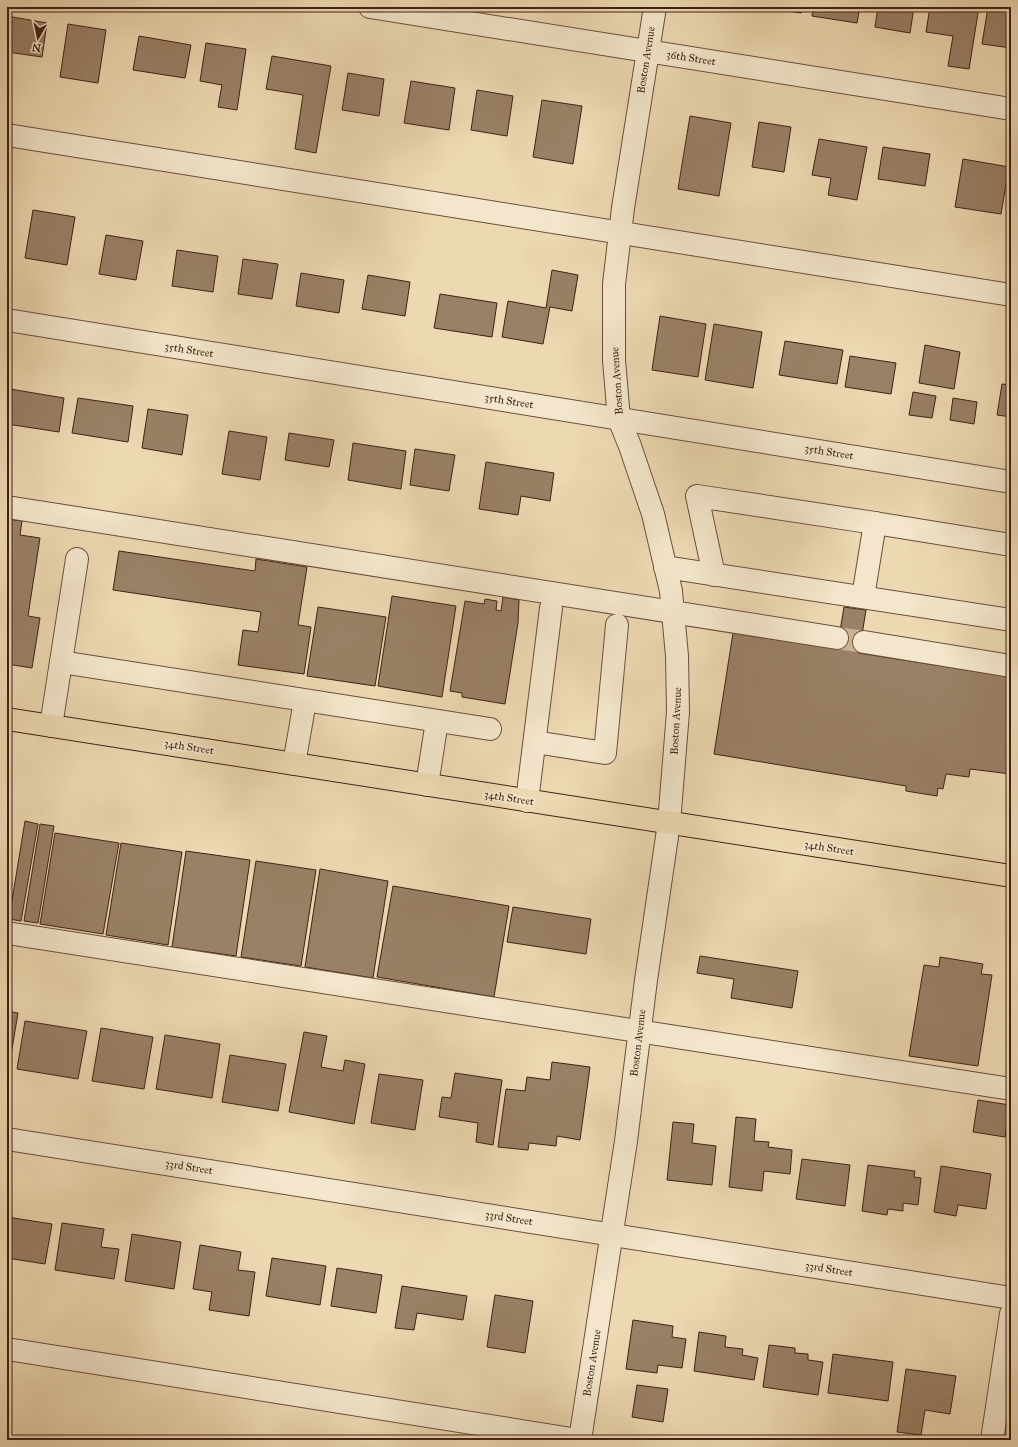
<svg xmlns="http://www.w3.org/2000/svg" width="1018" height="1447" font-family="'IM FELL Great Primer',serif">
	<rect width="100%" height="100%" fill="#ecd8b1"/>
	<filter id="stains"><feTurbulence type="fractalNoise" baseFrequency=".005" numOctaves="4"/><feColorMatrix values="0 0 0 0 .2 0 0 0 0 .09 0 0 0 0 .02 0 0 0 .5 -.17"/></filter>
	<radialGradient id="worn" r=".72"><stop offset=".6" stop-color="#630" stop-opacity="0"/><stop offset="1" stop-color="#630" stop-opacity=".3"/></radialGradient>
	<g fill="#998066" stroke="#402115">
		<polygon points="762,7 802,7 801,13"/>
		<polygon points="813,7 860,7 857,23 812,16"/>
		<polygon points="878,7 914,7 910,33 875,27"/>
		<polygon points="930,7 979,7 969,69 948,66 953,36 926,32"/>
		<polygon points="988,7 1011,9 1011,48 982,44"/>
		<polygon points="7,16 47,23 42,57 7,52"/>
		<polygon points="68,24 106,30 98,83 60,77"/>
		<polygon points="139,36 191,45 185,78 133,70"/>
		<polygon points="206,43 246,49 237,110 218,107 222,85 200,81"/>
		<polygon points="272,56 331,66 316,153 295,149 303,95 266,89"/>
		<polygon points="348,73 384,79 379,116 342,110"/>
		<polygon points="411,81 455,88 449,130 404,123"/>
		<polygon points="477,90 513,96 507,136 471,130"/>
		<polygon points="542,100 582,106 573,164 533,157"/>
		<polygon points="690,116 731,123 719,196 678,189"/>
		<polygon points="759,122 791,127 784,172 752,167"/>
		<polygon points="819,139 867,147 857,200 828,195 831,178 812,175"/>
		<polygon points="883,147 930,154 925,186 878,179"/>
		<polygon points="963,159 1009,167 1001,214 955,207"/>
		<polygon points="33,210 75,217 67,265 25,258"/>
		<polygon points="106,235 143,241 136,280 99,274"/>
		<polygon points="177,250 218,256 213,292 172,286"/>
		<polygon points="243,259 278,264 272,299 238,294"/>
		<polygon points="552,270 578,275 572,311 550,307 543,344 502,337 508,301 546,308"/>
		<polygon points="301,273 344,280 339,313 296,306"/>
		<polygon points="368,275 410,282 405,316 362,309"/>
		<polygon points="440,294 497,303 492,337 434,328"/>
		<polygon points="660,316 706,324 698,377 652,370"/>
		<polygon points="714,324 762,332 753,388 705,380"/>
		<polygon points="785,341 843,350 837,384 779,375"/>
		<polygon points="925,345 960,352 954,389 919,383"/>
		<polygon points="850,356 896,363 891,394 845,387"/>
		<polygon points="1002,384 1011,385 1011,417 997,415"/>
		<polygon points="10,389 64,398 59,432 7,424"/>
		<polygon points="913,392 936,396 932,418 909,415"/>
		<polygon points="78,398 133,406 128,442 72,433"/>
		<polygon points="953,398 977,402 974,424 950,420"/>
		<polygon points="148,409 188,415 182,455 142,448"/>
		<polygon points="229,431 267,437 260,480 222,474"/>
		<polygon points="289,433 334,440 329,467 285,460"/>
		<polygon points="353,443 406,451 401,489 348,480"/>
		<polygon points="415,449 455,455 449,491 410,485"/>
		<polygon points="486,462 554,473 550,501 521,496 518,515 479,509"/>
		<polygon points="7,519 22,521 20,535 40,538 28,616 40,618 32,668 7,664"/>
		<polygon points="119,551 255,571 256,559 307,567 298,625 311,627 304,674 238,665 243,630 258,632 261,612 113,590"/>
		<polygon points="392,596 456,606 442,697 378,686"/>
		<polygon points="503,597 519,600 518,623 505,704 462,697 462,693 450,691 465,601 484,604 485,599 497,601 496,610 501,611"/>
		<polygon points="318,607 386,617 375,686 307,676"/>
		<polygon points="844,607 866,610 859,653 1011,677 1011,774 970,769 969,777 946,774 943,789 938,788 937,796 906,791 906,786 714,754 733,633 837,649"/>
		<polygon points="25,821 38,824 21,921 9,919"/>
		<polygon points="40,824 54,826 38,923 24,921"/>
		<polygon points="55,833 119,843 103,934 40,924"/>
		<polygon points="121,843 182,852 168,945 106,935"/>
		<polygon points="186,851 250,860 236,956 172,947"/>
		<polygon points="256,861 316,870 301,966 241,957"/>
		<polygon points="320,869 388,881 373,978 305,967"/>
		<polygon points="7,883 12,883 7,917"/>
		<polygon points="393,886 509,906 494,997 377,977"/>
		<polygon points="513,907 591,919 586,954 507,942"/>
		<polygon points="700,956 798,971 792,1008 731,998 734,979 697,973"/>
		<polygon points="940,957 983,964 981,974 992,975 978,1066 909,1056 924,965 939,967"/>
		<polygon points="7,1011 18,1013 7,1079"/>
		<polygon points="25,1021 87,1031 78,1079 17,1069"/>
		<polygon points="101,1028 153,1037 144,1089 92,1081"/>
		<polygon points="304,1032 327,1036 321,1067 343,1071 345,1060 365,1064 354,1124 289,1112"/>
		<polygon points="165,1035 220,1044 212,1098 156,1089"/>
		<polygon points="230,1055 286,1064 278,1111 222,1102"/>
		<polygon points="552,1062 590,1067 580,1140 557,1136 556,1146 529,1143 528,1150 498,1147 506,1089 525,1091 527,1077 550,1080"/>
		<polygon points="455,1073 502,1080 493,1145 476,1142 478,1123 439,1117 442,1097 451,1098"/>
		<polygon points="379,1074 423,1080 415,1130 371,1123"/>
		<polygon points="978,1100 1010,1105 1005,1137 973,1132"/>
		<polygon points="736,1117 756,1119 754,1141 769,1142 768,1147 792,1150 790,1174 764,1171 762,1191 729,1187"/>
		<polygon points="673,1122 694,1124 692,1143 716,1146 712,1185 667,1180"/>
		<polygon points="802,1159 850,1165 845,1206 796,1199"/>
		<polygon points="868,1165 915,1171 914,1177 921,1178 918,1205 903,1203 903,1211 888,1209 887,1215 862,1211"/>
		<polygon points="941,1166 991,1174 986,1209 958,1205 956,1216 934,1212"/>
		<polygon points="7,1217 52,1224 45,1264 7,1258"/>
		<polygon points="62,1223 104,1229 101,1247 119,1249 114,1279 55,1270"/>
		<polygon points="132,1234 181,1242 174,1289 125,1281"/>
		<polygon points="200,1245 241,1252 238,1270 255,1272 249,1316 209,1310 212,1292 193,1289"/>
		<polygon points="272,1258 326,1266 320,1305 266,1296"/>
		<polygon points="337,1268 382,1275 376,1313 331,1306"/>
		<polygon points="402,1286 467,1296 463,1320 417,1313 414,1330 395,1328"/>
		<polygon points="495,1295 533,1301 525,1353 487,1347"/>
		<polygon points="633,1320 673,1326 672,1337 686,1339 682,1368 658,1365 657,1373 626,1369"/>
		<polygon points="699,1332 726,1336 725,1347 743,1349 742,1355 758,1358 754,1380 694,1371"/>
		<polygon points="769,1345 795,1348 795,1353 808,1354 808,1360 823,1362 818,1395 763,1387"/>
		<polygon points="833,1354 893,1362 888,1401 828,1393"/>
		<polygon points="906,1369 956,1376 950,1414 925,1410 921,1435 897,1432"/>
		<polygon points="637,1385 668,1389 663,1422 632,1417"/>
		<polygon points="7,1423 10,1424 8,1440 7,1440"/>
	</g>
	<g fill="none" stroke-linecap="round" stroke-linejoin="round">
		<polyline stroke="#cab392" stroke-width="22" stroke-dasharray="22 11" stroke-linecap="butt" points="837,638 864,642"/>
		<g stroke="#6b4f3c" stroke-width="24">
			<g id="minor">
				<polyline points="370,7 1011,109"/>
				<polyline points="7,135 1011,295"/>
				<polyline points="7,320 1011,482"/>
				<polyline points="7,507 837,638"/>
				<polyline points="665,567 1011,620"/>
				<polyline points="714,575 697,496 875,523"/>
				<polyline points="863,597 875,523 1011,545"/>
				<polyline points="864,642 1011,666"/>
				<polyline points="61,662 490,729"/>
				<polyline points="51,726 77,559"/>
				<polyline points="535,742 605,753 617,625"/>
				<polyline points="294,764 305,701"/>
				<polyline points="427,785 437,721"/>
				<polyline points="527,801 551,608"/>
				<polyline points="7,933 1011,1089"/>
				<polyline points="7,1139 1011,1298"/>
				<polyline points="7,1349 578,1440"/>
				<polyline points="580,1440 626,1141 646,980 669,823 678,712 677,656 671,591 653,514 630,446 619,419 614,360 614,284 623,208 655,7"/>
				<polyline points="992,1440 1011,1314"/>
			</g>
		</g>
		<g stroke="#402115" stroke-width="24">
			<polyline id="major" points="7,719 1011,876"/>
		</g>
		<use href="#minor" stroke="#f3e6cc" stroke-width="22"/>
		<use href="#major" stroke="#ecd8b1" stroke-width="22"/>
	</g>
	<g text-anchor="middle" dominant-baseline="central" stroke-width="3.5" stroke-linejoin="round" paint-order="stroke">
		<g font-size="11" fill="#402115" stroke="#f3e6cc">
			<text transform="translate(691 58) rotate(9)">36th Street</text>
			<text transform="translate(646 60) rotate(-81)">Boston Avenue</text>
			<text transform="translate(189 350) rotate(9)">35th Street</text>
			<text transform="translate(617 381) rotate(-94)">Boston Avenue</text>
			<text transform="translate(509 401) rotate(9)">35th Street</text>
			<text transform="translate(829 452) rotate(9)">35th Street</text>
			<text transform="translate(676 721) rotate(-87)">Boston Avenue</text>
			<text transform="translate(189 747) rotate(9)">34th Street</text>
			<text transform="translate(509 798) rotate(9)">34th Street</text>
			<text transform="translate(829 848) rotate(9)">34th Street</text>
			<text transform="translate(638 1043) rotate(-83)">Boston Avenue</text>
			<text transform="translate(189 1167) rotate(9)">33rd Street</text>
			<text transform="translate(509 1218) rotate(9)">33rd Street</text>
			<text transform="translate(829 1269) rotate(9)">33rd Street</text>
			<text transform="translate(592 1363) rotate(-81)">Boston Avenue</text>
		</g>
	</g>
	<rect width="1018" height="1447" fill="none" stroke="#ecd8b1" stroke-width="24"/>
	<rect x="8" y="8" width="1002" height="1431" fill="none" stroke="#402115" stroke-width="2"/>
	<rect x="12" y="12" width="994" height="1423" fill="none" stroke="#402115"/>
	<g transform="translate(38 38) rotate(189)" stroke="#f3e6cc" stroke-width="3" paint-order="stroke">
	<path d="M0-3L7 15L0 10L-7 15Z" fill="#402115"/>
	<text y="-6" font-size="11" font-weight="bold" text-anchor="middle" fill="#402115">N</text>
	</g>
	<rect width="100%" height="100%" filter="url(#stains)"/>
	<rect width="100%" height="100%" fill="url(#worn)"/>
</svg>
